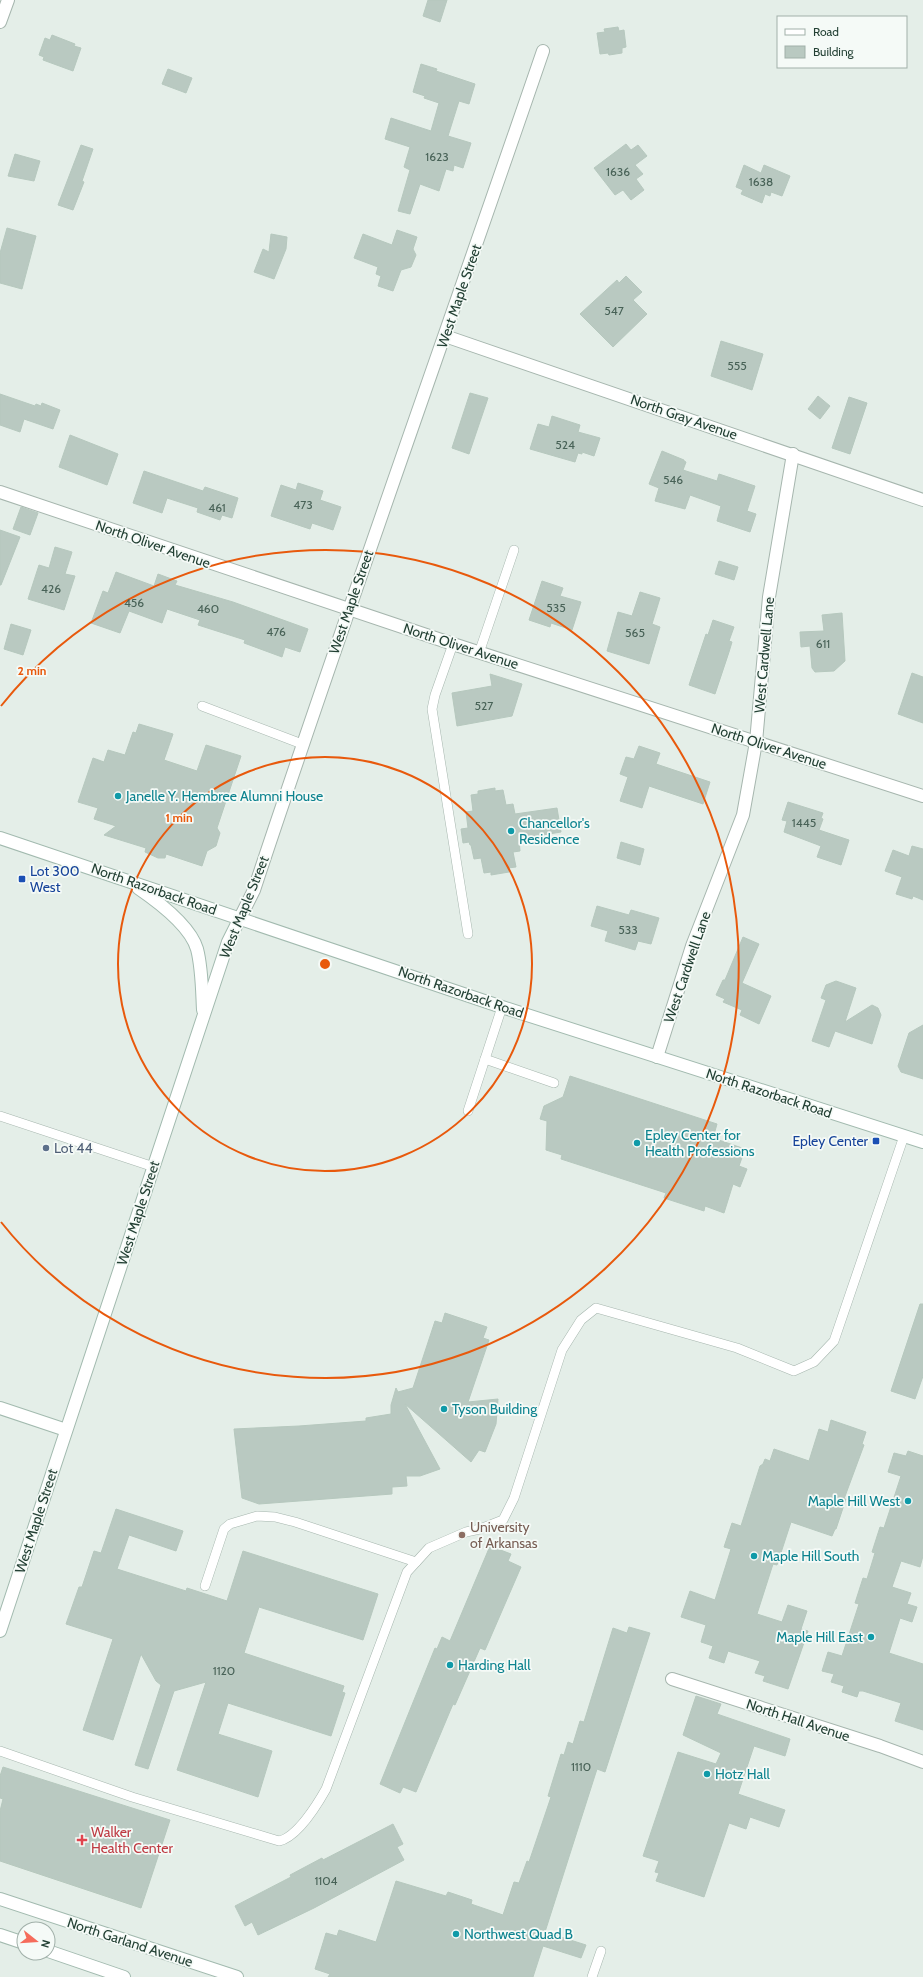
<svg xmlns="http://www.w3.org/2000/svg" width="923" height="1977" font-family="Cabin,sans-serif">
	<rect width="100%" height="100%" fill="#e4eee8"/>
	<g fill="#b9c9c1" stroke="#b6c8be">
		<polygon points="428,0 447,0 440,22 423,16"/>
		<polygon points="618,27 619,31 624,30 626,47 622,48 622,53 609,55 608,53 600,54 597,33 605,32 604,29"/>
		<polygon points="52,35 75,44 74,46 81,48 73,71 43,60 44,57 39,55 45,38 50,40"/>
		<polygon points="421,64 437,69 436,71 475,84 469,104 459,101 448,136 471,143 463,168 454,165 453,171 446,169 439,191 420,184 410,214 398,211 410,170 404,167 410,147 385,139 391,118 431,131 439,103 424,98 425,96 413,92"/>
		<polygon points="168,69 192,78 186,93 162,84"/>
		<polygon points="626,144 631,150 638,145 647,156 635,165 643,174 636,179 644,190 631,200 623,190 615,195 594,168"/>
		<polygon points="81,145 93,149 82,181 84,182 73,210 58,205"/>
		<polygon points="15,154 40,161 34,181 8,176"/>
		<polygon points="744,165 761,173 764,165 790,176 782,196 771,192 770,196 765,194 762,203 741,194 743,190 736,187"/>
		<polygon points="7,228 36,236 22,289 0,283 0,253"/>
		<polygon points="397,230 417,237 413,249 416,255 411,267 401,270 393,291 378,286 381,276 376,274 378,267 354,258 363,234 392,245"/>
		<polygon points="271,234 287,237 286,249 274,279 254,272 263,249 269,252"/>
		<polygon points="626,276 642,292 633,300 647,314 613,347 580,314 617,280 619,283"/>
		<polygon points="721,341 763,354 752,390 711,376"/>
		<polygon points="470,393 488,398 469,454 452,448"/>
		<polygon points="0,394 35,406 36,404 41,406 42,403 60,410 53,429 24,419 20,432 0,425"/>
		<polygon points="818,396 830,406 820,419 808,409"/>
		<polygon points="849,397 867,403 850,454 832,448"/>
		<polygon points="552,416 580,425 578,432 600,438 594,456 582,452 582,454 578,453 575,462 530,449 538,424 549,427"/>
		<polygon points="70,435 118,454 107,485 59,467"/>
		<polygon points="662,451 684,460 684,461 686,462 683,470 717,481 719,474 755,486 747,511 756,514 750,532 717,521 721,506 690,495 685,509 655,501 659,488 649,484"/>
		<polygon points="144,471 203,491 205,487 238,498 232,518 222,515 220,520 197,512 198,508 167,498 162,513 133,503"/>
		<polygon points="298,483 323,491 320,500 341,507 333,530 312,523 310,529 271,516 281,485 296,490"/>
		<polygon points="21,507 38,513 30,535 13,529"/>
		<polygon points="0,530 20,537 1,585 0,585"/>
		<polygon points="55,547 72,552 65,574 75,576 64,610 28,599 39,565 49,568"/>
		<polygon points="719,561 738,567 734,580 715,574"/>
		<polygon points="116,572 154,586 158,574 177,581 175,585 233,602 308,629 300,652 285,647 282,657 244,643 245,640 198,625 200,620 167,609 162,623 129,611 120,633 91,623 103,591 108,593"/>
		<polygon points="542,581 563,588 560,596 581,602 572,630 551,623 550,627 529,620"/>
		<polygon points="640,592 660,598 652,624 660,627 649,664 607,651 618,612 632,616"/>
		<polygon points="842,613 845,661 834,671 815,672 812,668 810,646 801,647 800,632 824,631 822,615"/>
		<polygon points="713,620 734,627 729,641 732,642 729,652 715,694 689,685 706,634 708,635"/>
		<polygon points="11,624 31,630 23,655 4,649"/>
		<polygon points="912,673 923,677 923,723 898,714"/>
		<polygon points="490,674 522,684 512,716 457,726 452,693 492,686"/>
		<polygon points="139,724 173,734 164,760 197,771 206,745 241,756 217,828 220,833 216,846 207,851 202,866 166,854 165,858 158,858 145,852 146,848 104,835 116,826 94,819 98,808 78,802 93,758 104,762 108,750 125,755 133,732 136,733"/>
		<polygon points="639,746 660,753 656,764 710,782 703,804 649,786 642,808 620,801 628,777 620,774 626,757 634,759"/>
		<polygon points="495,788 495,791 503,790 506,805 513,804 515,814 557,808 561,832 519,839 520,851 513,852 516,867 508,868 509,872 491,875 491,872 484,873 481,858 474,859 471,845 470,845 469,842 463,843 461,829 468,828 466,812 473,811 471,795 478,794 478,791"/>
		<polygon points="788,802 823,813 821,818 823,819 819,830 849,840 841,865 817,857 821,846 784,832 787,821 782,820"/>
		<polygon points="621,842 644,849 640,865 617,858"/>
		<polygon points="912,846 923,849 923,900 913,896 912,899 896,894 902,877 885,871 893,850 909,856"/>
		<polygon points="597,906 629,915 631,910 659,918 651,944 638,941 635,950 605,941 608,931 591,926"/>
		<polygon points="743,937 759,944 742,983 771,996 759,1024 740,1015 742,1010 723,1002 725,999 716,995 723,980 725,980"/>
		<polygon points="836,981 856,988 845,1022 872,1005 878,1008 881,1015 872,1044 835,1031 829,1047 812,1041 826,1000 821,998 826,985"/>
		<polygon points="923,1025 923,1079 901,1072 898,1066 909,1033"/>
		<polygon points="570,1076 717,1124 713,1138 745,1149 739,1166 747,1169 740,1187 733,1184 724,1213 705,1206 704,1211 664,1198 666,1193 561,1159 562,1155 546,1150 547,1121 540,1119 544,1106 563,1097"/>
		<polygon points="920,1304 923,1304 923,1376 915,1399 891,1391"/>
		<polygon points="445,1313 487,1327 483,1338 489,1340 468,1402 498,1399 496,1424 485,1452 479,1450 471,1462 405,1404 440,1469 420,1476 406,1476 407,1486 392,1487 392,1494 259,1504 242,1498 234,1429 299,1426 366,1421 366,1418 391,1414 391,1405 396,1388 398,1392 413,1388 435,1321 442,1323"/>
		<polygon points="831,1420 866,1432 862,1444 864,1445 844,1499 846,1499 836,1529 835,1529 832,1536 791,1522 777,1565 773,1564 757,1614 782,1622 788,1605 807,1611 801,1629 808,1631 788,1689 763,1681 765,1676 755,1673 760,1661 728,1651 724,1663 709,1658 713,1646 701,1642 706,1625 681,1617 690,1591 715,1600 731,1549 724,1547 732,1523 741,1526 760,1466 763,1464 765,1459 770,1461 774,1449 809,1461 819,1429 828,1432"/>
		<polygon points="908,1451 923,1456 923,1556 920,1567 901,1561 892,1587 911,1593 907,1604 917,1607 912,1622 900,1618 889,1653 923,1664 923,1730 895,1721 901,1703 863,1691 859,1691 857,1697 842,1692 844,1686 831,1682 834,1674 822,1671 828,1652 842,1656 859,1604 855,1603 863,1578 867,1579 875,1553 872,1552 880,1527 884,1528 901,1476 888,1472 894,1453 906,1456"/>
		<polygon points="116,1509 183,1531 176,1551 129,1535 117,1569 186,1591 187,1588 227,1601 243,1551 378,1594 363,1640 259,1607 244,1653 344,1686 342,1692 345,1693 331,1736 228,1703 218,1734 272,1751 258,1797 177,1770 206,1682 174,1691 148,1769 135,1765 161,1685 156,1681 141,1654 113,1740 83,1730 113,1639 66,1624 79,1587 82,1587 94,1551 101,1553"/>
		<polygon points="490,1546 511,1554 508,1561 521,1567 485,1650 480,1648 455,1705 453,1704 416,1792 403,1787 400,1793 380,1784 435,1648 437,1649 442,1637 450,1641"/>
		<polygon points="629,1627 650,1633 605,1772 597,1769 545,1932 586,1945 581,1958 543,1946 533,1977 328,1977 330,1974 315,1969 326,1933 337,1936 339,1930 376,1942 396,1881 446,1896 448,1892 472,1900 471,1904 503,1915 514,1882 519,1883 527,1861 529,1862 551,1797 548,1796 561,1754 564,1755 568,1742 573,1744 580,1721 584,1722 613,1628 627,1633"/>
		<polygon points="696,1696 721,1704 717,1714 790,1739 785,1756 754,1746 738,1794 785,1810 779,1827 750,1817 746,1829 729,1823 704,1897 656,1881 659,1873 655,1872 659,1861 643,1856 678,1752 716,1764 721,1753 683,1735"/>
		<polygon points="3,1767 170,1820 141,1908 0,1861 0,1811 3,1799 0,1798 0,1776"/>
		<polygon points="393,1824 403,1844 397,1847 404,1860 314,1908 258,1935 252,1922 245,1926 235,1906 291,1877 290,1875 322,1858 323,1860"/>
	</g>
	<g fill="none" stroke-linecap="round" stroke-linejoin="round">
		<g stroke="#a6b6ae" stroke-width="10">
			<g id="lane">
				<polyline points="453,644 435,695 432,709 468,934"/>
				<polyline points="479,653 514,550"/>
				<polyline points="202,706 302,744"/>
				<polyline points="485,1059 554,1083"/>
				<polyline points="468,1111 502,1007"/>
				<polyline points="0,1116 154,1167"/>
				<polyline points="205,1586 224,1529 230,1524 257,1516 275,1517 295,1522 416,1562"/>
				<path d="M0,1751L132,1797L279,1841C297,1837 317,1805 326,1789L407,1572L429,1548L466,1532L480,1529L503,1520L514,1498L562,1350L581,1320L596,1308L737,1348L794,1371L814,1362L834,1341L904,1136"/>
				<polyline points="592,1977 601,1951"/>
			</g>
		</g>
		<g stroke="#a6b6ae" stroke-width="14">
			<g id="street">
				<polyline points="0,22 8,0"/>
				<polyline points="445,336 923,500"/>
				<polyline points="0,492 453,644 923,796"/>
				<path d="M240,918L254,890C347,609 447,331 543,51"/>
				<polyline points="657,1057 692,946 743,815 756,742 769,597 793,454"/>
				<polyline points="672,1679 880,1746 923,1762"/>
			</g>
		</g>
		<g stroke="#a2baaf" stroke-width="14">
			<g id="secondary">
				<polyline points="0,838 502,1007 923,1142"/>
				<path d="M138,888C157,901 190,925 197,949C202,968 202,990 203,1010"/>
				<polyline points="0,1408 66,1430"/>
				<polyline points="0,1631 228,942 240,918"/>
				<polyline points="0,1899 237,1977"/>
				<polyline points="0,1935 24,1943"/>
				<polyline points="48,1951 124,1977"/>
			</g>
		</g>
		<use href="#lane" stroke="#fff" stroke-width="9"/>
		<use href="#street" stroke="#fff" stroke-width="12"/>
		<use href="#secondary" stroke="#fff" stroke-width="12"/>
	</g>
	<g fill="none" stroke="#e8590c" stroke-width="2">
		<circle cx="325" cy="964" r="207"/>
		<path d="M1 706A414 414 0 1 1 1 1222"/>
	</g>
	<g fill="#0f9aa8" stroke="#f5faf7" stroke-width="1.5">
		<circle cx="118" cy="796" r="4"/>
		<circle cx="511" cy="831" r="4"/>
		<circle cx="637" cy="1143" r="4"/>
		<circle cx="444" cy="1409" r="4"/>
		<circle cx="908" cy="1501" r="4"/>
		<circle cx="754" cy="1556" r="4"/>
		<circle cx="871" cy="1637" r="4"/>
		<circle cx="450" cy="1665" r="4"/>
		<circle cx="707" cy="1774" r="4"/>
		<circle cx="456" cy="1934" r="4"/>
	</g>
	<g fill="#1a4fb4" stroke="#f5faf7" stroke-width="1.5">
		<rect x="18" y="875" width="8" height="8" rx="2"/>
		<rect x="872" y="1137" width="8" height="8" rx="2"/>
	</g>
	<circle fill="#5c6f8a" stroke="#f5faf7" stroke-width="1.5" cx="46" cy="1148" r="4"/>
	<circle fill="#8d6e63" stroke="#f5faf7" stroke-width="1.5" cx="462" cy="1535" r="4"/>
	<path fill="#e0444e" stroke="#f5faf7" stroke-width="1.5" d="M80 1834h4v4h4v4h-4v4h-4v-4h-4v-4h4z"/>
	<g text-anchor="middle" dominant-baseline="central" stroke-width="3.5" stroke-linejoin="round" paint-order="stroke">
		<g font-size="12" fill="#486257">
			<text x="437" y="156">1623</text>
			<text x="618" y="171">1636</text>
			<text x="761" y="181">1638</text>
			<text x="614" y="310">547</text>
			<text x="737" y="365">555</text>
			<text x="565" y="444">524</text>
			<text x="673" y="479">546</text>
			<text x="303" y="504">473</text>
			<text x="217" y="507">461</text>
			<text x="51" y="588">426</text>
			<text x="134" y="602">456</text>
			<text x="556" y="607">535</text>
			<text x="208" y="608">460</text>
			<text x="276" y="631">476</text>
			<text x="635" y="632">565</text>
			<text x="823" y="643">611</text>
			<text x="484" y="705">527</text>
			<text x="804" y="822">1445</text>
			<text x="628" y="929">533</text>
			<text x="224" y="1670">1120</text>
			<text x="581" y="1766">1110</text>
			<text x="326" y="1880">1104</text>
		</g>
		<g font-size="14" fill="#234034" stroke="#f5faf7">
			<text transform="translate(459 296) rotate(-71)">West Maple Street</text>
			<text transform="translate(684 417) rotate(19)">North Gray Avenue</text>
			<text transform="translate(153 544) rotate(19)">North Oliver Avenue</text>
			<text transform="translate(351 602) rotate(-71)">West Maple Street</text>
			<text transform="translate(461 646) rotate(18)">North Oliver Avenue</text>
			<text transform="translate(764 655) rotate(-85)">West Cardwell Lane</text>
			<text transform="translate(769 746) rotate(18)">North Oliver Avenue</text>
			<text transform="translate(154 889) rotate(19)">North Razorback Road</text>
			<text transform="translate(244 907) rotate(-68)">West Maple Street</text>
			<text transform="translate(687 967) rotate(-71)">West Cardwell Lane</text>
			<text transform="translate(461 992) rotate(19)">North Razorback Road</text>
			<text transform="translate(769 1093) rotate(18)">North Razorback Road</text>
			<text transform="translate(138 1213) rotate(-72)">West Maple Street</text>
			<text transform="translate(36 1521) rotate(-72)">West Maple Street</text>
			<text transform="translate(798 1720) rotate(18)">North Hall Avenue</text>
			<text transform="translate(130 1942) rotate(18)">North Garland Avenue</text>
		</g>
		<g font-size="14" fill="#0d838f" stroke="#f5faf7" text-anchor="start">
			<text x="126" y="796">Janelle Y. Hembree Alumni House</text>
			<text x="519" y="823">Chancellor's<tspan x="519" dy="16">Residence</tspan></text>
			<text x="645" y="1135">Epley Center for<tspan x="645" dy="16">Health Professions</tspan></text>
			<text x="452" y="1409">Tyson Building</text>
			<text x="900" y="1501" text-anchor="end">Maple Hill West</text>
			<text x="762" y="1556">Maple Hill South</text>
			<text x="863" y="1637" text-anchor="end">Maple Hill East</text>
			<text x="458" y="1665">Harding Hall</text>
			<text x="715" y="1774">Hotz Hall</text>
			<text x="464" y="1934">Northwest Quad B</text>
		</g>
		<g font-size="14" fill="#164399" stroke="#f5faf7" text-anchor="start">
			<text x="30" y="871">Lot 300<tspan x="30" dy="16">West</tspan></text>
			<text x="868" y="1141" text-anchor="end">Epley Center</text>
		</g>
		<g font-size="14" fill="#4e5e75" stroke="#f5faf7" text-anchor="start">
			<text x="54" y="1148">Lot 44</text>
		</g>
		<g font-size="14" fill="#785e54" stroke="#f5faf7" text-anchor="start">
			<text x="470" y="1527">University<tspan x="470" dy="16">of Arkansas</tspan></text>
		</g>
		<g font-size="14" fill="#be3a42" stroke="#f5faf7" text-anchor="start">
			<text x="91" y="1832">Walker<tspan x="91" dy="16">Health Center</tspan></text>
		</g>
	</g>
	<circle cx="325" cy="964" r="6" fill="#e8590c" stroke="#f5faf7" stroke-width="2"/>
	<g font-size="12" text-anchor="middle" font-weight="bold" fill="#e8590c" stroke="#f5faf7" stroke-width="3.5" stroke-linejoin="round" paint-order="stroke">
		<text x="32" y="675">2 min</text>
		<text x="179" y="822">1 min</text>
	</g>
	<rect x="777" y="16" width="130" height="52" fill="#f5faf7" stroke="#a1b0a9"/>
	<rect x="785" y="29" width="20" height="6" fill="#ffffff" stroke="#a1b0a9"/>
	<text x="813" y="36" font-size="12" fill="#234034">Road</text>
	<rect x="785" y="46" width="20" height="12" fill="#b9c9c1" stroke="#a1b0a9"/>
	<text x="813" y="56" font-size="12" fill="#234034">Building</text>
	<g transform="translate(36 1941) rotate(107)"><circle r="19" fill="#f5faf7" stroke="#a1b0a9"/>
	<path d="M0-3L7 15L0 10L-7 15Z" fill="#f56c5c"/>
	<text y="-6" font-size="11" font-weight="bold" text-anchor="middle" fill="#234034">N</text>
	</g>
</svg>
